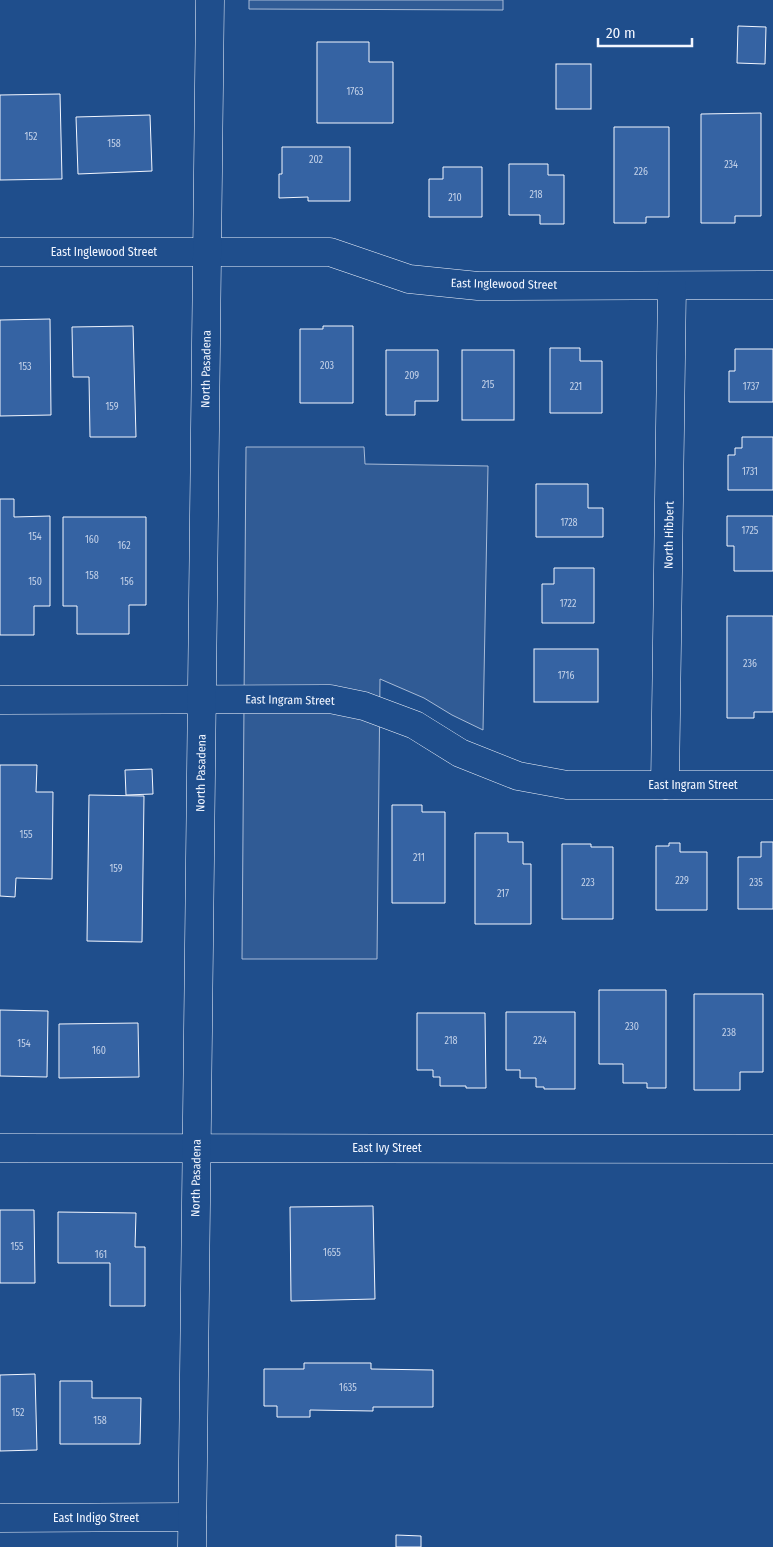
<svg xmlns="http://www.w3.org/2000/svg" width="773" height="1547" font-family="'Fira Sans Condensed',sans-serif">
	<rect width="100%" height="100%" fill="#1f4e8c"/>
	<g fill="#305b95" stroke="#a8bbd7">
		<polygon points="249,0 503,0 503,10 249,9"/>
		<polygon points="246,447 364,447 365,464 488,466 483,730 452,715 424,698 380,679 377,959 242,959"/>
	</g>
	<g fill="#3563a3" stroke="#f2f6ff">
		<polygon points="738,26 766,27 765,64 737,63"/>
		<polygon points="317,42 369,42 369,62 393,62 393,123 317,123"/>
		<rect x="556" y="64" width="35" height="45"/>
		<polygon points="60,94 62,179 0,180 0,95"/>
		<polygon points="761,113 761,216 735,216 735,223 701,223 701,114"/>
		<polygon points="150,115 152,171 78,174 76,117"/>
		<polygon points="614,127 669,127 669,217 646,217 646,223 614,223"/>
		<polygon points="282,147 350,147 350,201 308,201 308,197 279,198 279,174 282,174"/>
		<polygon points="509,164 548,164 548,175 564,175 564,224 540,224 540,215 509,215"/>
		<polygon points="443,167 482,167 482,217 429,217 429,179 443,179"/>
		<polygon points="50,319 51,415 0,416 0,320"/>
		<polygon points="133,326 136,437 90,437 89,377 73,377 72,327"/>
		<polygon points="323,326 353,326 353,403 300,403 300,329 323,329"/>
		<polygon points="550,348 580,348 580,361 602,361 602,413 550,413"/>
		<polygon points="735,349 773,349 773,402 729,402 729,371 735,371"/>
		<polygon points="386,350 438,350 438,401 415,401 415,415 386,415"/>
		<rect x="462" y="350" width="52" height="70"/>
		<polygon points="742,437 773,437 773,490 728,490 728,455 735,455 735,448 742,448"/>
		<polygon points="536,484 588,484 588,508 603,508 603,537 536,537"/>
		<polygon points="0,499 14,499 14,517 50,516 50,606 34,606 34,635 0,635"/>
		<polygon points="727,516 773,516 773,571 734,571 734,546 727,546"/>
		<polygon points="63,517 146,517 146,605 129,605 129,634 77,634 77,606 63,606"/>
		<polygon points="554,568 594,568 594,623 542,623 542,584 554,584"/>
		<polygon points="727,616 773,616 773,712 754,712 754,718 727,718"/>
		<rect x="534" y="649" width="64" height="53"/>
		<polygon points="0,765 37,765 36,792 53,792 52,879 16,878 15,897 0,896"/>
		<polygon points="152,769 153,794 126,795 125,770"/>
		<polygon points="89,795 144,796 142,942 87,941"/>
		<polygon points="392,805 422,805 422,812 445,812 445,903 392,903"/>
		<polygon points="475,833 508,833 508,842 523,842 523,864 531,864 531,924 475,924"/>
		<polygon points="761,842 773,842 773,909 738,909 738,857 761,857"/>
		<polygon points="669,843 680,843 680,852 707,852 707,910 656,910 656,846 669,846"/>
		<polygon points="562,844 591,844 591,847 613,847 613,919 562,919"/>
		<polygon points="599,990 666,990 666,1088 647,1088 647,1083 623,1083 623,1064 599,1064"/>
		<polygon points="694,994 763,994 763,1072 740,1072 740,1090 694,1090"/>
		<polygon points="0,1010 48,1011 47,1077 0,1076"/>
		<polygon points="506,1012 575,1012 575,1089 544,1089 544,1087 536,1087 536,1078 520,1078 520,1070 506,1070"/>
		<polygon points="417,1013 485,1013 486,1088 466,1088 466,1086 440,1086 440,1077 433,1077 433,1070 417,1070"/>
		<polygon points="138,1023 139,1077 59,1078 59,1024"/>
		<polygon points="373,1206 375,1299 291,1301 290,1207"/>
		<polygon points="0,1210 34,1210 35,1283 0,1283"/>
		<polygon points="58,1212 136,1213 135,1247 145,1247 145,1306 110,1306 110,1263 58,1263"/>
		<polygon points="304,1363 371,1363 371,1369 433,1370 433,1407 373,1407 373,1411 310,1410 310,1417 277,1417 277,1406 264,1406 264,1369 304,1369"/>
		<polygon points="35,1374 37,1450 0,1451 0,1375"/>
		<polygon points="60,1381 92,1381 92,1398 141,1398 140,1444 60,1444"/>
		<polygon points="396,1535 421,1536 421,1547 396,1547"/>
	</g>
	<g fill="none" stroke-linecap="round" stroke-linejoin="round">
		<g stroke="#f2f6ff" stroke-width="29">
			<g id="minor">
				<polyline points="0,252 330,252 409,279 478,286 773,285"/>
				<polyline points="0,700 330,699 364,706 415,725 460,753 518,776 567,785 773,785"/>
				<polyline points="665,785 672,286"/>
				<polyline points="0,1148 773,1149"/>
				<polyline points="0,1518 192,1517"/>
				<polyline points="192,1547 210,0"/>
			</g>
		</g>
		<use href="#minor" stroke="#1f4e8c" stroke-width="28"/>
	</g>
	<g text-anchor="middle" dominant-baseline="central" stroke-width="4" stroke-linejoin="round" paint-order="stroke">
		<g font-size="10" fill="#c3d1e8">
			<text x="355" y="92">1763</text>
			<text x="31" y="137">152</text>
			<text x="114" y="144">158</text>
			<text x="316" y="160">202</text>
			<text x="731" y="165">234</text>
			<text x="641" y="172">226</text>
			<text x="536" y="195">218</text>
			<text x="455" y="198">210</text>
			<text x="327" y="366">203</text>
			<text x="25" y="367">153</text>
			<text x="412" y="376">209</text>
			<text x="488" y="385">215</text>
			<text x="576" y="387">221</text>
			<text x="751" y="387">1737</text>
			<text x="112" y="407">159</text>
			<text x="750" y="472">1731</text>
			<text x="569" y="523">1728</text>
			<text x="750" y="531">1725</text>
			<text x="35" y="537">154</text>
			<text x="92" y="540">160</text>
			<text x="124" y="546">162</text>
			<text x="92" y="576">158</text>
			<text x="35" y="582">150</text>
			<text x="127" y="582">156</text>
			<text x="568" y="604">1722</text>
			<text x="750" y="664">236</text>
			<text x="566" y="676">1716</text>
			<text x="26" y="835">155</text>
			<text x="419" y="858">211</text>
			<text x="116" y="869">159</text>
			<text x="682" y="881">229</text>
			<text x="588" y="883">223</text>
			<text x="756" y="883">235</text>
			<text x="503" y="894">217</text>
			<text x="632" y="1027">230</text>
			<text x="729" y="1033">238</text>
			<text x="451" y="1041">218</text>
			<text x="540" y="1041">224</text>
			<text x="24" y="1044">154</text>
			<text x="99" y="1051">160</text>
			<text x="17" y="1247">155</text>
			<text x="332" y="1253">1655</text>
			<text x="101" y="1255">161</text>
			<text x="348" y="1388">1635</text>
			<text x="18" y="1413">152</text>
			<text x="100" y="1421">158</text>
		</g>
		<g font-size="12" fill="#f2f6ff" stroke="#1f4e8c">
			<text x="104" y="252">East Inglewood Street</text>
			<text transform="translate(504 284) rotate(1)">East Inglewood Street</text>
			<text transform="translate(206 369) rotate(-89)">North Pasadena</text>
			<text transform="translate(669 535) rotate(-89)">North Hibbert</text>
			<text transform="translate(290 700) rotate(1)">East Ingram Street</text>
			<text transform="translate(201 773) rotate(-89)">North Pasadena</text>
			<text x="693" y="785">East Ingram Street</text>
			<text x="387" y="1148">East Ivy Street</text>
			<text transform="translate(196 1178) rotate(-89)">North Pasadena</text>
			<text x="96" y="1518">East Indigo Street</text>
		</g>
	</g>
	<path d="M598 38v8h94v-8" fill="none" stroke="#f2f6ff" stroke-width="2.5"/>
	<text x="606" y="38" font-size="15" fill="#f2f6ff" stroke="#1f4e8c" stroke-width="4" paint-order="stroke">20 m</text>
</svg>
